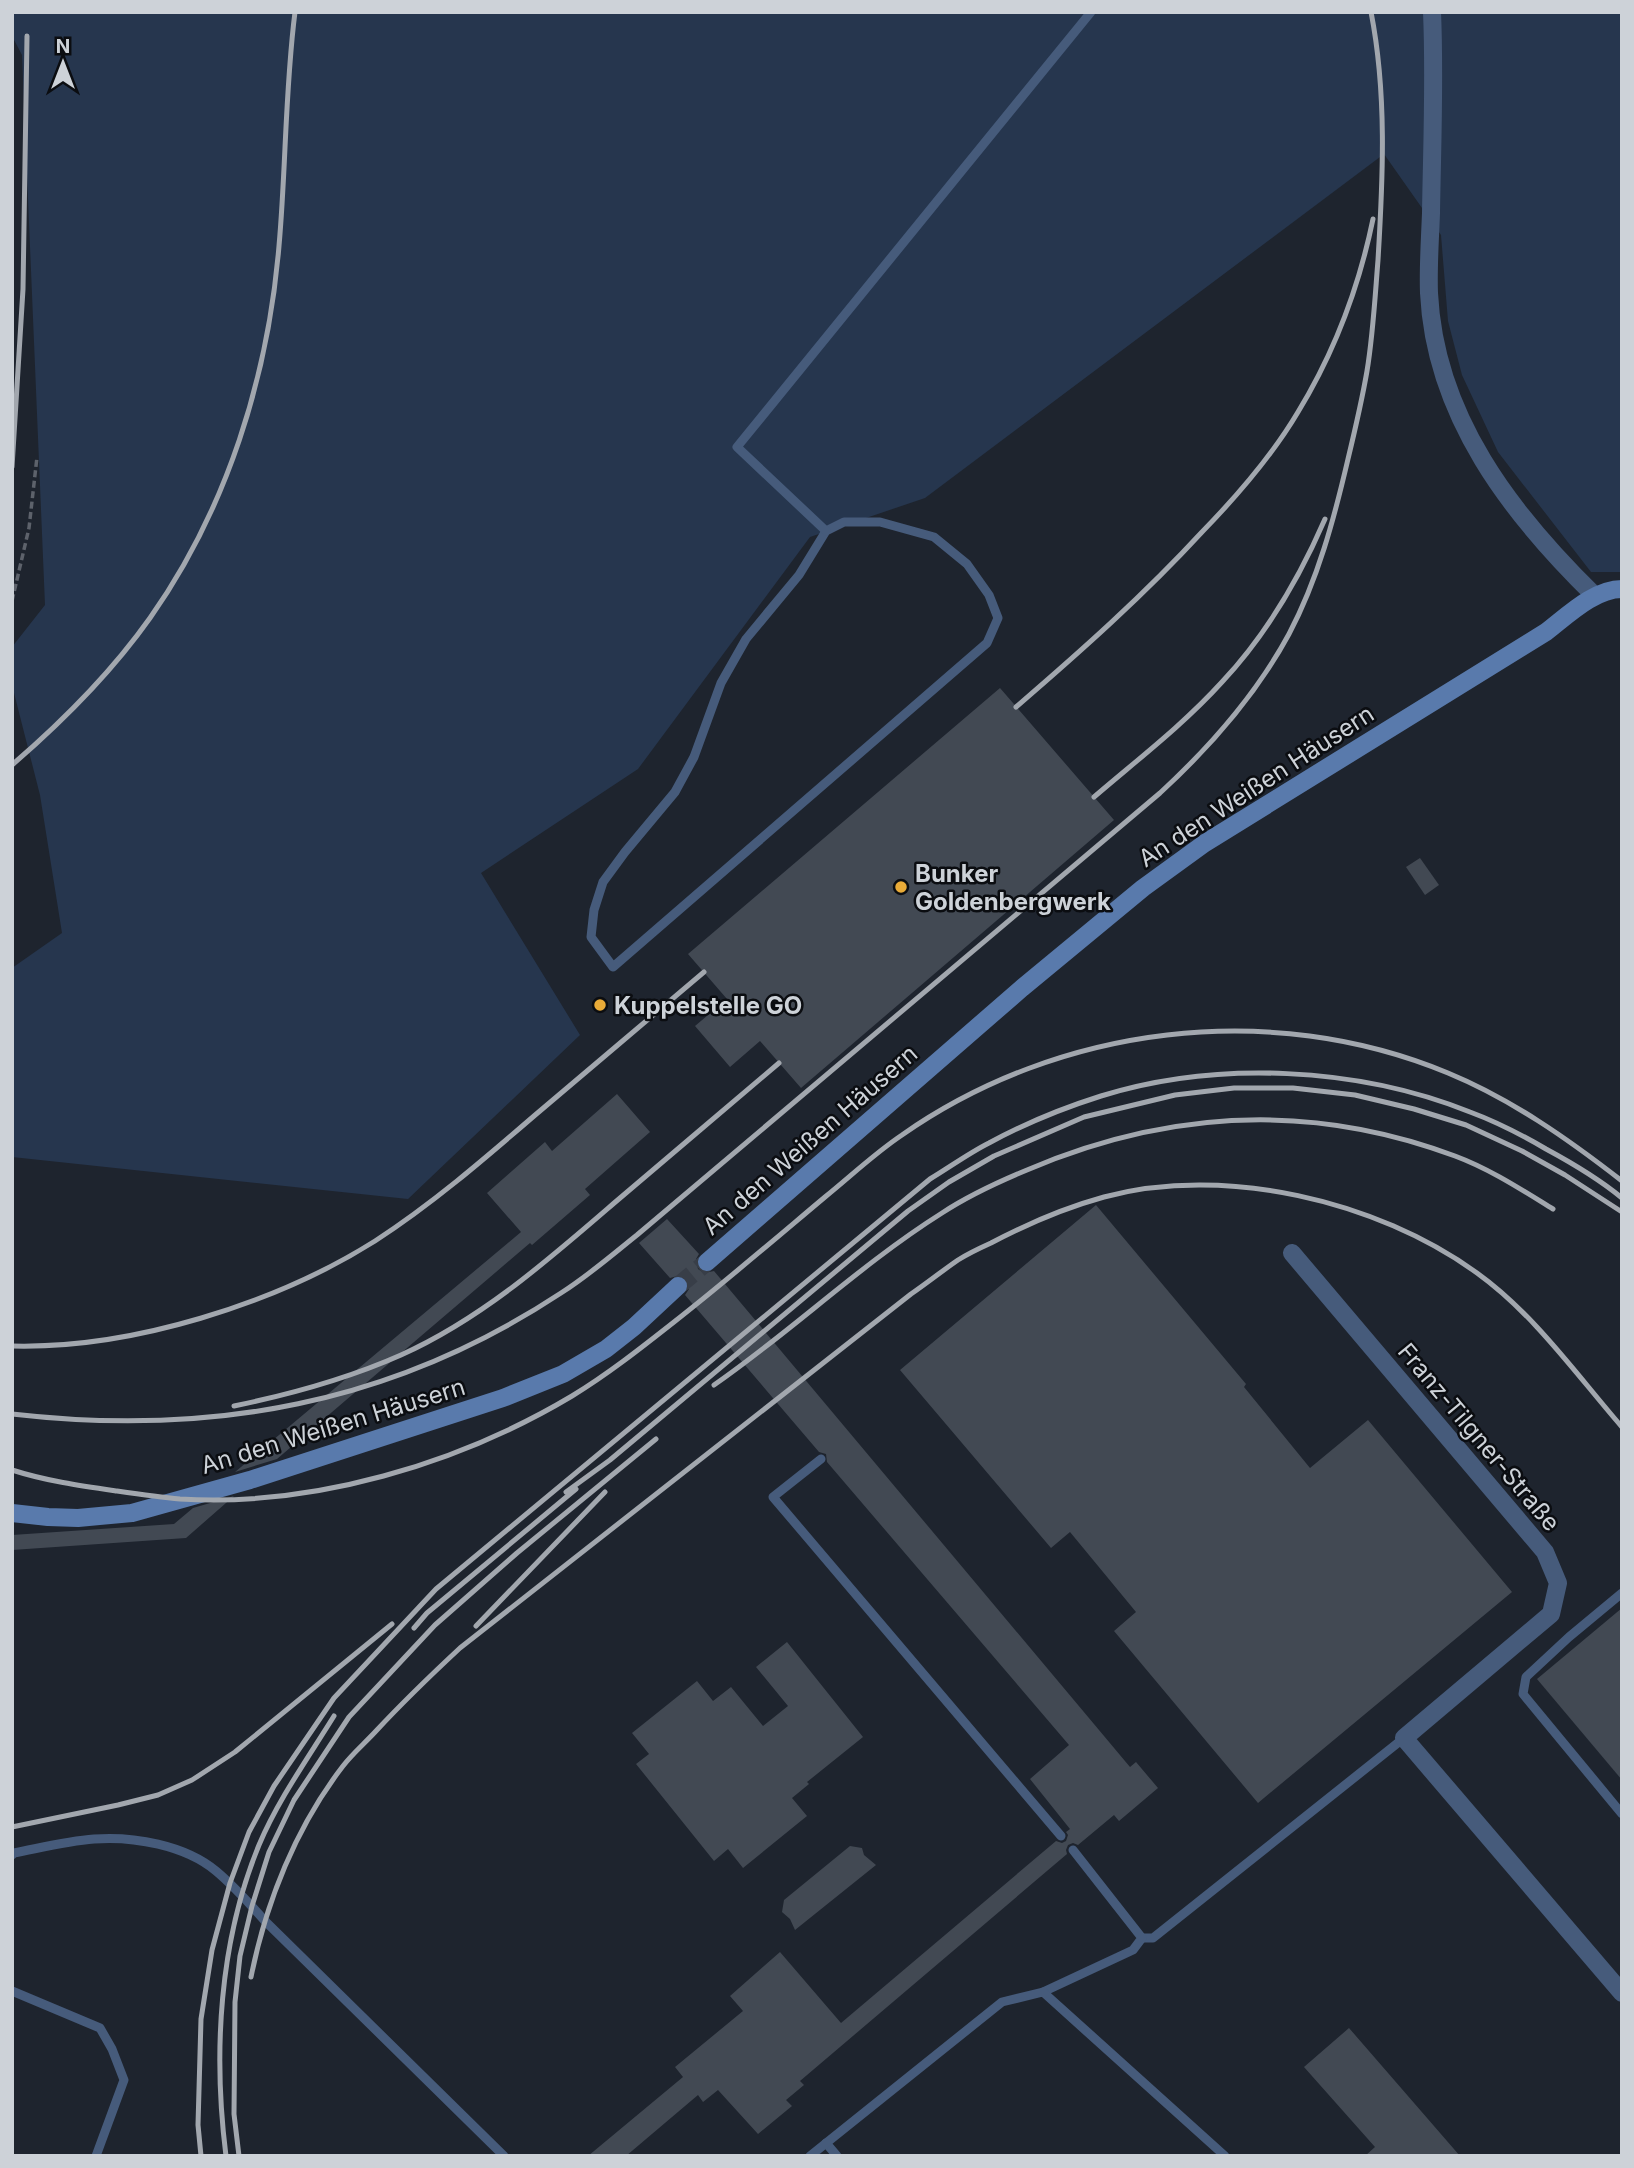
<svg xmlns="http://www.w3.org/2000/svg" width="1634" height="2168" font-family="Inter,sans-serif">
	<rect width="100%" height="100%" fill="#1e242e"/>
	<polygon fill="#26364e" points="12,12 1622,12 1622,572 1591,572 1498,452 1462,375 1448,321 1441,235 1384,154 925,498 810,537 638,769 481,873 580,1035 408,1199 12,1157 12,968 62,933 40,795 12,685 12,647 45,605 22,55 12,36"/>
	<g fill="#424953">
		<polygon points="1000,688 1114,820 801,1088 760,1041 730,1067 695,1026 727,999 688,954"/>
		<polygon points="1420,858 1439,885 1425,895 1406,867"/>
		<polygon points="617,1094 650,1132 585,1189 590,1195 532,1245 530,1243 277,1459 235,1472 521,1232 487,1193 545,1142 552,1151"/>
		<polygon points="1096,1205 1246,1384 1244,1387 1310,1468 1368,1420 1512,1592 1258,1803 1114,1631 1136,1612 1070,1532 1051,1548 900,1370"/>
		<polygon points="667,1219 699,1254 696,1259 698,1269 704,1273 714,1271 1130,1767 1136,1762 1158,1788 1119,1821 1114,1815 1078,1845 1073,1843 1068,1845 1066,1850 1067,1854 800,2081 804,2085 786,2100 792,2106 758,2134 718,2090 703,2102 698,2095 626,2156 588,2156 683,2077 675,2067 743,2011 730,1996 780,1952 841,2023 1056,1841 1062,1843 1066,1841 1068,1835 1066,1832 1070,1829 1030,1779 1069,1745 827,1462 826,1454 819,1452 685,1295 689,1289 687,1279 681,1275 670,1278 639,1243"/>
		<polygon points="234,1496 186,1538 12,1550 12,1535 174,1524 193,1508"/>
		<polygon points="1622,1608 1622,1780 1537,1679"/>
		<polygon points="787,1642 863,1737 807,1782 809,1784 792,1798 807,1816 743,1868 728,1849 714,1861 636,1764 649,1754 632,1733 697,1681 713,1701 731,1687 763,1726 788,1706 756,1667"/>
		<polygon points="850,1846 862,1848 864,1855 876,1865 795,1930 790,1919 782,1912 784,1900"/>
		<polygon points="1349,2028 1460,2156 1365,2156 1375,2147 1304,2067"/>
	</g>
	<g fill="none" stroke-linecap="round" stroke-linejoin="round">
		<polyline stroke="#383e48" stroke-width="18" stroke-dasharray="18 9" stroke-linecap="butt" points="678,1286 707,1262"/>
		<polyline stroke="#5d626b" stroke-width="3.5" stroke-dasharray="7 3.5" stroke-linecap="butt" points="12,601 29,528 37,457"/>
		<g stroke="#465b7b" stroke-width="9">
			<polygon points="844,522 880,522 934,537 967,564 989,595 998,618 987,643 613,967 591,937 594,910 603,882 625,852 675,792 694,757 721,683 746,639 799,575 826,531"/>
			<polyline points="826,531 737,447 1091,12"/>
			<polyline points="821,1459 773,1497 1061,1836"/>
			<polyline points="1622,1593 1569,1637 1526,1677 1523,1694 1622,1814"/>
			<path d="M12,1855L14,1853C40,1848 67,1841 94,1839C133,1836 185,1845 216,1871C234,1886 250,1904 265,1921L504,2156"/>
			<polyline points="1142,1938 1153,1938 1404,1738"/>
			<polyline points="12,1991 100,2028 112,2049 124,2080 96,2156"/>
			<polyline points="1043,1992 1133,1950 1142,1938 1073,1850"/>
			<polyline points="826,2143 837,2156"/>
			<polyline points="810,2156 1002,2002 1043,1992 1225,2156"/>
		</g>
		<g stroke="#465b7b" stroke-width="18">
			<path d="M1432,12C1435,79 1432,146 1431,213C1430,240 1428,267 1429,293C1435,416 1511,514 1595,596"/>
			<polyline points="1292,1253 1545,1552 1558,1583 1551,1614 1404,1738 1622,1993"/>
		</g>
		<g stroke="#597aac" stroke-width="18">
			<path d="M707,1262L1022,988L1143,888L1205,843L1546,632C1567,616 1594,589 1622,589"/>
			<polyline points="12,1513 48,1517 78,1518 132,1513 250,1480 503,1398 563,1374 606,1349 634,1327 678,1286"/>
		</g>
		<g stroke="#a2a7ae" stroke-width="5">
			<polyline points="12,467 23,289 27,36"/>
			<path d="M1016,707C1081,651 1144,595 1202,532C1238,495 1272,456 1298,412C1334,353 1359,287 1373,219"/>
			<path d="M12,765C63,721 111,673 150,618C227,509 268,377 279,246C286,168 285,90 295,12"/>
			<path d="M1094,797C1137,760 1183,725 1222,682C1267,634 1299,579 1325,519"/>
			<path d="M12,1346C131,1349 275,1304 375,1241C432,1204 483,1160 534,1116C591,1068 647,1020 704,972"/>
			<path d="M714,1385C792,1331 861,1264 942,1213C968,1196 998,1182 1027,1170C1168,1110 1311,1102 1455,1156C1490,1169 1522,1190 1553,1209"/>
			<path d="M234,1406C292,1394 347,1379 401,1355C481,1319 547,1261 613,1204C668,1157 724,1110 779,1063"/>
			<path d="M12,1414C211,1437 393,1404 561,1293C588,1276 612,1255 637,1235L1160,793C1211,746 1256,695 1289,634C1318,579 1334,519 1348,459C1355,430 1362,400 1367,371C1373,335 1375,297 1378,260C1383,178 1387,93 1371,12"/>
			<path d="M12,1470C46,1481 82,1486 117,1491C138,1494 159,1497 180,1499C314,1507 458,1464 572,1396C608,1374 641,1348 674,1322C725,1282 775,1239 825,1197C851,1176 875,1153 902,1135C1059,1025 1270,999 1448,1073C1511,1099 1568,1139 1622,1181"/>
			<polyline points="566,1492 610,1460 908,1211 949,1182 994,1156 1084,1117 1175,1095 1234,1088 1293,1088 1355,1095 1414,1109 1466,1125 1522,1151 1565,1175 1622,1212"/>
			<polyline points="476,1626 605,1492"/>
			<polyline points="414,1628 427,1613 576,1489"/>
			<polyline points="12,1827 118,1805 158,1795 192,1780 235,1752 392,1624"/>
			<path d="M251,1977C266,1902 296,1827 343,1766C352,1754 365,1743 376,1731C403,1702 431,1675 460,1648L911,1294C927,1283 942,1271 958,1260C969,1253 980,1248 991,1243C1027,1224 1064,1208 1104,1197C1225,1165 1376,1200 1477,1273C1534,1314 1576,1374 1622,1427"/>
			<path d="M201,2156L198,2125L201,2019L212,1950L230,1883L249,1832L274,1786L334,1698L436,1589L930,1179C950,1167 969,1153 989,1143C1024,1124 1063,1108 1101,1096C1217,1060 1358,1067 1470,1112C1497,1122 1522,1135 1546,1149C1572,1163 1599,1179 1622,1198"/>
			<path d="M226,2156C213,2053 219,1942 259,1845C278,1800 308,1758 334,1716"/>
			<polyline points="239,2156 234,2114 235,2002 240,1956 252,1906 269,1852 294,1800 349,1717 435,1625 517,1553 656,1439"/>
		</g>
	</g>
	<g fill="#e9ab38" stroke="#0b0d11" stroke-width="2.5">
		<circle cx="901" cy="887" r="7"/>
		<circle cx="600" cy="1005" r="7"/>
	</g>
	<g text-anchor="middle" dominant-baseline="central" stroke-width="5" stroke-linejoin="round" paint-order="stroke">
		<g font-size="24" fill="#cdd2d8" stroke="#0b0d11">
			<text transform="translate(1256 786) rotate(-33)">An den Weißen Häusern</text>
			<text transform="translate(810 1140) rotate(-41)">An den Weißen Häusern</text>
			<text transform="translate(333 1426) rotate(-17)">An den Weißen Häusern</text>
			<text transform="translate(1479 1437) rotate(50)">Franz-Tilgner-Straße</text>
		</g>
		<g font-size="24" font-weight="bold" fill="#cdd2d8" stroke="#0b0d11" text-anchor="start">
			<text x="915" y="873">Bunker<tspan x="915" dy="28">Goldenbergwerk</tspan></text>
			<text x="614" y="1005">Kuppelstelle GO</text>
		</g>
	</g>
	<rect width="1634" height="2168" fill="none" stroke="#cdd2d8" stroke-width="28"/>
	<g transform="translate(63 63)" stroke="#0b0d11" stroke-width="5" paint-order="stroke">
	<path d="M0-5L12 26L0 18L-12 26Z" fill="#cdd2d8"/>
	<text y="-10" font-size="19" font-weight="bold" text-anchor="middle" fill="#cdd2d8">N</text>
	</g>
</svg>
